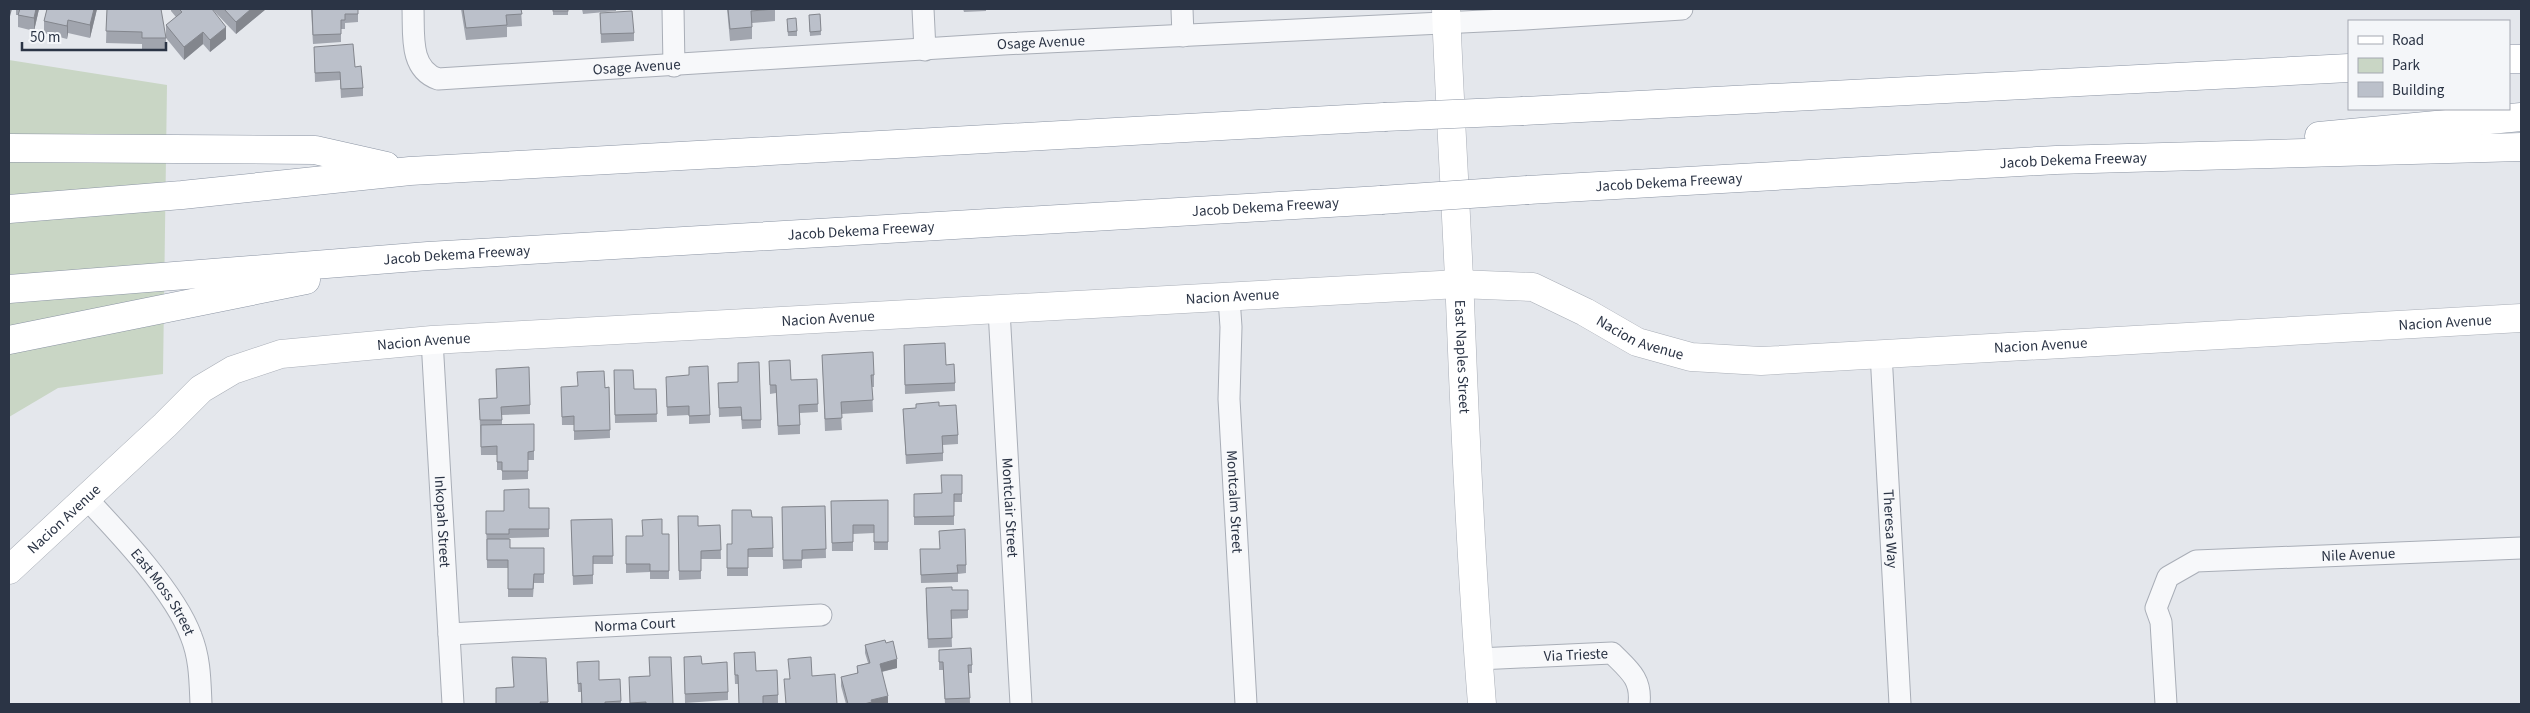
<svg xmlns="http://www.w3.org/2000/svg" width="2530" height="713" font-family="'Source Sans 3',sans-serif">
	<rect width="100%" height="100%" fill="#e4e7ec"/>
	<polygon fill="#c9d6c5" points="9,60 167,85 163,374 58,388 9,417"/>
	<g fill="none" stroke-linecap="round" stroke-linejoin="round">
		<g stroke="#a9aeb7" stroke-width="23">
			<g id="street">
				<path id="s1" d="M413,9C414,34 409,69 438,79L1003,44L1525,19L1682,9"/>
				<polyline points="673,9 674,66"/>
				<polyline points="923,9 925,50"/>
				<polyline points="1182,9 1183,36"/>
				<path id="s2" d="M1229,298L1231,327L1229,399L1246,704"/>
				<path id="s3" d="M999,310L1021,704"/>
				<path id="s4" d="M432,340L453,704"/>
				<path id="s5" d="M1881,353L1900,704"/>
				<path id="s6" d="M86,498C119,533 175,592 191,636C200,658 200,681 201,704"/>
				<path id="s7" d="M449,634L821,615"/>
				<path id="s8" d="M1478,659L1612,653C1629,670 1642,679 1639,704"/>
				<path id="s9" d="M2166,704L2161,622L2156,608L2168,577L2196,561L2521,548"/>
			</g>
		</g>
		<g stroke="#a9aeb7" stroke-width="29">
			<g id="secondary">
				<path id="s10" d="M1446,9C1450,115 1457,220 1461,326C1466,453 1472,578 1482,704"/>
				<path id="s11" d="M9,570L165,425L201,389L233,370L281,354L432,340L1459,284L1533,287L1585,312L1637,342L1691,357L1761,361L2521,318"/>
			</g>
		</g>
		<g stroke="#8b94a3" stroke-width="29">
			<g id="highway">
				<polyline points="2509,59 2521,59"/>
				<polyline points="1523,111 2349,68"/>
				<polyline points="2319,136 2521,117"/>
				<polyline points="9,148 315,150 386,166"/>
				<path id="s12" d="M1528,190L2056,160L2521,147"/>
				<polyline points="9,209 182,195 410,171 1384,117"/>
				<path id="s13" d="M9,289L428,256L1381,200"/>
				<polyline points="9,340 306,280"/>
			</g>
		</g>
		<use href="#street" stroke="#f7f8fa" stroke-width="21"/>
		<use href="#secondary" stroke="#fff" stroke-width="28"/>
		<use href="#highway" stroke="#fff" stroke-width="28"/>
		<g stroke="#8b94a3" stroke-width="29" stroke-linecap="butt">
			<g id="highway-bridge">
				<polyline points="1384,117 1523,111"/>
				<polyline points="1381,200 1528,190"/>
			</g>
		</g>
		<use href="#highway-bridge" stroke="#fff" stroke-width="28"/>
	</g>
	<g fill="#a1a5ae">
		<polygon points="14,9 39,9 34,31 18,27 18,15 16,15 16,9"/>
		<polygon points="47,9 97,9 90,38 68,33 67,39 44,33 44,21"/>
		<polygon points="107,9 166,36 166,25 176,17 171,11 171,9 212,9 226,39 210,52 203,44 184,60 166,38 166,50 142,51 142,44 106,43"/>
		<polygon points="212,9 266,9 236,34"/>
		<polygon points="311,9 358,9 358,22 345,23 345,29 341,29 341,42 313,44"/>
		<polygon points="461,9 521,9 522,26 507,27 507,37 466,40"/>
		<rect x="553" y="9" width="15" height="6"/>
		<polygon points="582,9 616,9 616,11 583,14"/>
		<polygon points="727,9 775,9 775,21 752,23 752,39 730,41"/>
		<polygon points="963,9 986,9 986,11 964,12"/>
		<polygon points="600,13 634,33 634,41 601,43"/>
		<polygon points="820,14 821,35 810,36 809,19"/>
		<polygon points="787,23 797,31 797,36 788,36"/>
		<polygon points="314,47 355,67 363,88 363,96 341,98 340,80 315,82"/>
		<polygon points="904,345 946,365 955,383 955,391 905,394"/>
		<polygon points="822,355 874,375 874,387 872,387 873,412 841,414 842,430 825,431"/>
		<polygon points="769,361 791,380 817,379 818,412 800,413 800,434 778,435 776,393 770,394"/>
		<polygon points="614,370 634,389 656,389 657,422 615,423"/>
		<polygon points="738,382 761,420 761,428 742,429 741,416 719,417 718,383"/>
		<polygon points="666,385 710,415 710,423 689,424 689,415 667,416"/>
		<polygon points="561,387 609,387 610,438 574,440 574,425 562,425"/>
		<polygon points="479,399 530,405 530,414 502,415 502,425 534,424 534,460 528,460 528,479 502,480 502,470 497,470 497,455 481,455"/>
		<polygon points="939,406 958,435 958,444 943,445 943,461 906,464 903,409"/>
		<polygon points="962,475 962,502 954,502 954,525 914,525 914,494 942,493"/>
		<polygon points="888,500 888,550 874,550 874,533 853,534 853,551 832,551 831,501"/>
		<polygon points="825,506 826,558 802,559 802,568 783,569 782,507"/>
		<polygon points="529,508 549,508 549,537 509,538 510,548 544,548 544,583 534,583 533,597 508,597 508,568 487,568 486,511 504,511"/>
		<polygon points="678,516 698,526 720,525 721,559 701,559 701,579 679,580"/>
		<polygon points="752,517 772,517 773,557 748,557 748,576 727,576 727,544 732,544"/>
		<polygon points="612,519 613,564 593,564 593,584 573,585 571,520"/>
		<polygon points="662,534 669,534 669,579 650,579 650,572 626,573 626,536 643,536"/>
		<polygon points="920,558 966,565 966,573 958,574 958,582 921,583"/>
		<polygon points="952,590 968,610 968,618 951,619 952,647 928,648 926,597"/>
		<polygon points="886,643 897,668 882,672 888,704 846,704 841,686 841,677 857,674 857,666 868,663 865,653 865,645"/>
		<polygon points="939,650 972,665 972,673 969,673 970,704 945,704 943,670 939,670"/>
		<polygon points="649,657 673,704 630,704 629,686 650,676"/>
		<polygon points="684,657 702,664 728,692 728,700 685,703"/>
		<polygon points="546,658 548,704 496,704 513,687"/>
		<polygon points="577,662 599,680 620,679 621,704 581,704 581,692 578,692"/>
		<polygon points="734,662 756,671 778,695 778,703 739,704 738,684 735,684"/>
	</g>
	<g fill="#83868d">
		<polygon points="9,9 12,9 9,20"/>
		<polygon points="36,9 39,9 34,31 34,18"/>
		<polygon points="94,9 97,9 90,38 90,25"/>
		<polygon points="251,9 266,9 236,34 236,22"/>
		<polygon points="68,20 68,33 67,39 67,26"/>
		<polygon points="226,27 226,39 210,52 210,40"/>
		<polygon points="203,32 203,44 184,60 184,47"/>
		<polygon points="897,659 897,668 880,672 880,664"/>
		<polygon points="888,696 888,704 864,704 871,700"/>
	</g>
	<g fill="#bbc0ca" stroke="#83868d">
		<polygon points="20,9 36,9 34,18 18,15"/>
		<polygon points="47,9 94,9 90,25 68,20 67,26 44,21"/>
		<polygon points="107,9 161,9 166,38 142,38 142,32 106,31"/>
		<polygon points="179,9 212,9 226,27 210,40 203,32 184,47 166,25 182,12"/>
		<polygon points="224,9 251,9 236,22"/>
		<polygon points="312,9 358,9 358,14 345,14 345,20 341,20 341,34 313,35"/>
		<polygon points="463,9 521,9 522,14 506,15 507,25 466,28"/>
		<rect x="553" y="9" width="15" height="2"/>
		<polygon points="728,9 775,9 751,11 752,27 730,29"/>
		<polygon points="632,11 634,33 601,34 600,13"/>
		<polygon points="820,14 821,31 810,32 809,15"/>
		<polygon points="796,18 797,31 788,32 787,19"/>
		<polygon points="353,44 355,67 361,66 363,88 341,89 340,72 315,73 314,47"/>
		<polygon points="945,343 946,365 954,364 955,383 905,385 904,345"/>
		<polygon points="873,352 874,375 871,375 873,400 841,402 842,418 825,419 822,355"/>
		<polygon points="790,360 791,380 817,379 818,404 799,405 800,425 778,426 776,385 770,385 769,361"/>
		<polygon points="759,362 761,420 742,420 741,407 719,408 718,383 738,382 738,363"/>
		<polygon points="708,366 710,415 689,416 689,406 667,407 666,377 689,375 689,367"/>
		<polygon points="529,367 530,405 501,407 502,420 480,420 479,399 497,398 496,369"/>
		<polygon points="614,370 633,370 634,389 656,389 657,414 615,415"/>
		<polygon points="604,371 605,388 609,387 610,430 574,431 574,416 562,417 561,387 578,386 577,372"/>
		<polygon points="939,402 939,406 956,405 958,435 942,436 943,453 906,455 903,409 916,408 916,404"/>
		<polygon points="534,424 534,451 528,452 528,471 502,471 502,462 497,462 497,446 481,447 481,425"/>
		<polygon points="941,475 962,475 962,494 954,494 954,516 914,517 914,494 942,493"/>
		<polygon points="529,489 529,508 549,508 549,529 509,529 509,534 486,534 486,511 504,511 504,490"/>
		<polygon points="888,500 888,542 874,542 874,525 853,525 853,542 832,543 831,501"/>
		<polygon points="825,506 826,549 802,550 802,560 783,560 782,507"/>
		<polygon points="732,510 751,510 752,517 772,517 773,548 748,549 748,568 727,568 727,544 732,544"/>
		<polygon points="678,516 698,516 698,526 720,525 721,550 701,551 701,571 679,571"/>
		<polygon points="612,519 613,556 593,556 593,575 573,576 571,520"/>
		<polygon points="662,519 662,534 669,534 669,571 650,571 650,564 626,564 626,536 643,536 642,520"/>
		<polygon points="965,529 966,565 957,565 958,573 921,575 920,549 940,549 939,531"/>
		<polygon points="487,539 510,539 510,548 544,548 544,574 534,574 533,589 508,589 508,560 487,560"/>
		<polygon points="952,587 952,590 968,590 968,610 951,610 952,638 928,639 926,588"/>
		<polygon points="885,640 886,643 893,641 897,659 880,664 888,696 871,700 872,702 864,704 848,704 841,677 858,673 857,666 870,663 865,645"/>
		<polygon points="971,648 972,665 968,665 970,698 945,699 943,662 939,662 939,650"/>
		<polygon points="755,652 756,671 777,670 778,695 763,696 763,704 739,704 738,675 735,675 734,653"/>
		<polygon points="701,656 702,664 727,662 728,692 685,694 684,657"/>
		<polygon points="512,657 546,658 548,702 540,702 541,704 496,704 496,688 514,687"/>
		<polygon points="649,657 671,657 673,704 646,704 646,702 630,703 629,677 650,676"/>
		<polygon points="811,657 812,676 835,674 837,704 786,704 784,679 790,679 788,659"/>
		<polygon points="599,661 599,680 620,679 621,701 605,702 605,704 582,704 581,683 578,684 577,662"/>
	</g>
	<g text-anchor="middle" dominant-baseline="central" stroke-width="4.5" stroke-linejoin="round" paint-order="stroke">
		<g font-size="15" fill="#2b3445" stroke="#f4f6f9">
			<text stroke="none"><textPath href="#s1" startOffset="684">Osage Avenue</textPath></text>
			<text stroke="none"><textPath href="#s1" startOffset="279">Osage Avenue</textPath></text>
			<text stroke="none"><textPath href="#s12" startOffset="546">Jacob Dekema Freeway</textPath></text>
			<text stroke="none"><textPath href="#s12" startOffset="141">Jacob Dekema Freeway</textPath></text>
			<text stroke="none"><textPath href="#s13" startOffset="1259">Jacob Dekema Freeway</textPath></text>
			<text stroke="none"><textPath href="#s13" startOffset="854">Jacob Dekema Freeway</textPath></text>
			<text stroke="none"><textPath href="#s13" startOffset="449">Jacob Dekema Freeway</textPath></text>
			<text stroke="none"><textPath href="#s11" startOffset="1305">Nacion Avenue</textPath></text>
			<text stroke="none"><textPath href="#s11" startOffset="900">Nacion Avenue</textPath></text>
			<text stroke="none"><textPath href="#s11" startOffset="2535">Nacion Avenue</textPath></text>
			<text stroke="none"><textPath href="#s11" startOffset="1725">Nacion Avenue</textPath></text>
			<text stroke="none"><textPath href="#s11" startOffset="495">Nacion Avenue</textPath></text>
			<text stroke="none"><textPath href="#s11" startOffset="2130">Nacion Avenue</textPath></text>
			<text stroke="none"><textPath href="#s10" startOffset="348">East Naples Street</textPath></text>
			<text stroke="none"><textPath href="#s2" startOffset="204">Montcalm Street</textPath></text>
			<text stroke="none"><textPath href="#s3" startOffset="198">Montclair Street</textPath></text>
			<text stroke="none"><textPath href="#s11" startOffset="75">Nacion Avenue</textPath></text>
			<text stroke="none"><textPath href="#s4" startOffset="182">Inkopah Street</textPath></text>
			<text stroke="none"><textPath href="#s5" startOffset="176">Theresa Way</textPath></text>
			<text stroke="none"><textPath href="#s9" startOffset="325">Nile Avenue</textPath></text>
			<text stroke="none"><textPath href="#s6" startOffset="122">East Moss Street</textPath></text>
			<text stroke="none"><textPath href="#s7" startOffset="186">Norma Court</textPath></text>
			<text stroke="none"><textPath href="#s8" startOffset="98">Via Trieste</textPath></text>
		</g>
	</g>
	<rect width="2530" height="713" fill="none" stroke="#2b3445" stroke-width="20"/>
	<rect x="2348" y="20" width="162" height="90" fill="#f4f6f9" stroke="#a4a8b1"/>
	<rect x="2358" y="36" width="25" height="8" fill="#ffffff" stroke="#a4a8b1"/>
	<text x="2392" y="45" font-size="15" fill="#2b3445">Road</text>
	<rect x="2358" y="58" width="25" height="15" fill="#c9d6c5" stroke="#a4a8b1"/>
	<text x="2392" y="70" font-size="15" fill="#2b3445">Park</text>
	<rect x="2358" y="82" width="25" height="15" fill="#bbc0ca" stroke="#a4a8b1"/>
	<text x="2392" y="95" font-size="15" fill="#2b3445">Building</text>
	<path d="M22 42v8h144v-8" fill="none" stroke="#2b3445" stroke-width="2.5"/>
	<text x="30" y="42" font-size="15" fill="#2b3445" stroke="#f4f6f9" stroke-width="4" paint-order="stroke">50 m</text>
</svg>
